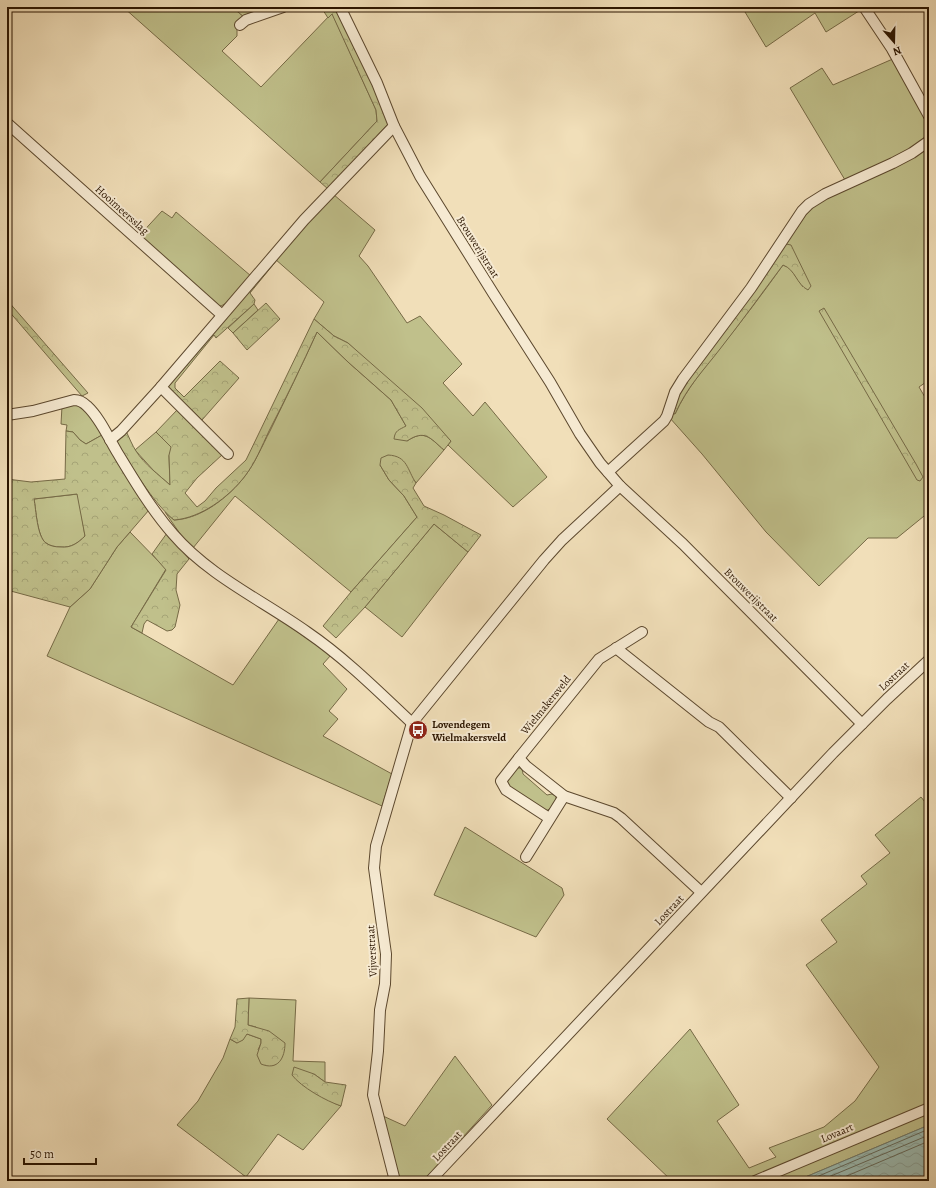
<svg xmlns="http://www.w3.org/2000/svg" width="936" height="1188" font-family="Alegreya,serif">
	<defs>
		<pattern id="forest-crowns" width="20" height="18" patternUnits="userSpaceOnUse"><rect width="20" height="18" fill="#c0c08b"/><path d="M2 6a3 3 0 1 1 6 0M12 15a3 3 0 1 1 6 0" fill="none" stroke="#a5a476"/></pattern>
		<pattern id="water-waves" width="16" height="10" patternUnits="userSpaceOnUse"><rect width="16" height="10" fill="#9bbcb4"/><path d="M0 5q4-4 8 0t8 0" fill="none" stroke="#86a199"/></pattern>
	</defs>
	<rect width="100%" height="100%" fill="#f1dfb9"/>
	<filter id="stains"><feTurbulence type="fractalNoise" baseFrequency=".005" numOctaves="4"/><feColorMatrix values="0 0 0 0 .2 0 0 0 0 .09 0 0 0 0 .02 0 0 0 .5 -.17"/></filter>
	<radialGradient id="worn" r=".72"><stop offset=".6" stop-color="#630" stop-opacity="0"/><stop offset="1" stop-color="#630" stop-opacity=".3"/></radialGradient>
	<g fill="#c0c08b" stroke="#766a46">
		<polygon points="123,7 232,7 244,17 237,22 237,36 222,51 261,87 332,13 376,110 377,121 320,182"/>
		<polygon points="742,7 861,7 862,9 826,32 815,13 766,47"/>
		<path d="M895,58L928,123L929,133C916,151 866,171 845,180L790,88L822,68L833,85Z"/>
		<path d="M929,145V380L919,387L929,404V512L897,538H868L819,586L766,532L702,454L669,417L671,412L675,414C687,388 703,370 720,348C742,321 763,293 783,265L790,268L803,287L786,244L811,207L819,202Z"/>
		<polygon points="333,194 375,230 359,256 368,266 407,323 420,316 462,364 443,383 473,416 485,402 547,477 513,507 448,445 451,441 348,343 334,336 314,319 324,302 275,259"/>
		<polygon points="162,211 172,218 176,212 251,276 230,301 221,306 214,304 138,237"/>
		<polygon points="254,304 258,310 233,333 228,328"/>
		<path d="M317,332L348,362L391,400L406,426L407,441C425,429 430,438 444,450L416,483L414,480L380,465L389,480L404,496L417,517L351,592L235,496L193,548L183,538L165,512L174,520C201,519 229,497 245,476C255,463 262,446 270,431C286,398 302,365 317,332Z"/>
		<polygon points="72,403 85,407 102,435 86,444 80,440 73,432 66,431 67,425 61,424 62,406"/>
		<polygon points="156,432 172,447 169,456 170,485 154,471 135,450"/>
		<path d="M78,494L85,536C78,543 71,548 61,547C55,547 50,546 46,543C37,537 36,509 34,499Z"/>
		<polygon points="434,524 468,552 402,637 365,607"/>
		<polygon points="130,532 166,569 131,627 233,685 279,619 331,655 323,664 347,689 329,711 338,719 323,736 392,774 382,806 47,656 70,607 90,589 117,547"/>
		<polygon points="516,768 522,768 523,774 547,795 552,794 556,796 556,801 551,808 546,811 508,787 505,781"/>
		<polygon points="921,797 929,807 929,1125 796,1181 672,1181 607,1119 690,1029 739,1105 717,1121 749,1168 776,1157 769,1148 824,1127 855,1101 879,1067 806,965 837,942 821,920 867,884 861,876 890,853 875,835"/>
		<polygon points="465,827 562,888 564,895 536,937 434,895"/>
		<polygon points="249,998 296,1000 293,1061 325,1062 325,1082 314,1074 334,1103 341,1106 303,1150 278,1134 246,1177 177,1125 198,1101 223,1058 230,1039 237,1043 247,1034 261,1039 261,1043 258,1050 275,1065 256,1027 248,1025"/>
		<polygon points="455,1056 492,1105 423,1181 400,1181 383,1116 405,1126"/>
	</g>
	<g fill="url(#forest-crowns)" stroke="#766a46" fill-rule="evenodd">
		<polygon points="232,7 273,7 244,17"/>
		<polygon points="321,7 336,7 378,96 389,121 388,124 328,189 320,182 377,121 376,110 332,14 328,18"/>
		<path d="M786,244L791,245L811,286L808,290C796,284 796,270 783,265C762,293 742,321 720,349C703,371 687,387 675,414L671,412L679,389Z"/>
		<polygon points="275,259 277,260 250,293 255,300 254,304 216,338 214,335 175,383 175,388 184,397 220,361 239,378 202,420 169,389 167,383"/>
		<polygon points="7,300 88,393 82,396 7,309"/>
		<polygon points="266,303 280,319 247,350 233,333"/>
		<polygon points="824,308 916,464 923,477 920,481 917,480 819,311"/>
		<path d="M314,319L334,336L348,343L422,408L450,440L451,441L444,450C430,438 425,429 407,441L394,439C395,430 399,430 406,426L391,400L348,362L317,332C302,365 286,398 269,431C262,446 255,463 245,476C229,497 201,518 174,520C152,502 131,465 116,441L126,431C129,437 132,445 136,451C144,464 159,475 170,485L169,455L171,447L156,432L178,409L223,454L197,478L185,493L197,507L205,501L216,488L246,460Z"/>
		<path d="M66,431L73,432L80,440L86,444L102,435L149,510L117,547L90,589L70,607L7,590V479L31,482L65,479ZM77,494L85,536C78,543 71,548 61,547C55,547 50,546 46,543C37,537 36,509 34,499Z"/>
		<path d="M388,455C408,456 407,470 416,483L413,488L424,506L444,515L481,535L468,552L434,524L365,607L336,638L323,626L351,592L417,517L404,496L389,480L380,465L381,458Z"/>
		<polygon points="167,533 189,559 177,574 176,590 180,605 175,627 172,630 167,631 147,620 144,624 142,633 131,627 166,570 152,554"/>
		<path d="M249,998L248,1025L269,1031L285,1043C285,1058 278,1071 261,1064L257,1055L261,1043V1039L247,1034L243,1040L237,1043L230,1039L235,1027L237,999Z"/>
		<path d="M294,1067L314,1074L325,1082L346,1085L341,1106C326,1101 301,1087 292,1075Z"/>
	</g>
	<polygon fill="url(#water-waves)" stroke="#6e796c" points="929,1125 929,1181 796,1181"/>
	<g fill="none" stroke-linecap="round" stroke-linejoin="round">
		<g stroke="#63685a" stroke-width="1">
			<polyline points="807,1181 929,1129"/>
			<polyline points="819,1181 929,1135"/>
			<polyline points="835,1181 929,1141"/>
		</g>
		<g stroke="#5c482e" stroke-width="12">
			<g id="minor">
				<polyline points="340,7 377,83 394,126 420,176 493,293 550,382 580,434 600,463 620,486 683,544 862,724"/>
				<polyline points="864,7 892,49 929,116"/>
				<polyline points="240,25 246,20 283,7"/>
				<polyline points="7,123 222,315"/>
				<polyline points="161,387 228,454"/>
				<path d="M7,415L33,411L74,400C80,400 83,402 87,406C100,418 108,437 117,452C134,480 151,509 173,534C209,576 262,600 307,632C345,658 378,691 412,723"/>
				<polyline points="110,440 121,431 161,387 304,220 394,126"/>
				<polyline points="608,472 664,421 667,416 675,392 683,379 751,288 802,211 809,204 825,194 893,163 912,153 929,141"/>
				<polyline points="642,632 599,659 519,758 526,766 564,796 614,813 621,818 701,892"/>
				<polyline points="616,648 709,722 719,727 791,798"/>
				<polyline points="519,758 501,781 506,790 549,818"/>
				<polyline points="526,857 564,796"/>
				<polyline points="395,1181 373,1095 378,1051 380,1010 385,984 386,954 374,868 376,846 412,723 544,560 562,540 620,486"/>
				<polyline points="430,1181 833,753 887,699 929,660"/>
				<polyline points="755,1181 929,1108"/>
			</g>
		</g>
		<use href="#minor" stroke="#f6ead2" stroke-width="10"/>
	</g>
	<defs>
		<g id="bus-disc" transform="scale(1)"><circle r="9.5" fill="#8f2418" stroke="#f6ead2"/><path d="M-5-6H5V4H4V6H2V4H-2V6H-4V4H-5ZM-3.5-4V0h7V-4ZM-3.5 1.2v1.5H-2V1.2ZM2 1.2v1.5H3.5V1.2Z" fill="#fff"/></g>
	</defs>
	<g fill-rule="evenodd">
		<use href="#bus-disc" x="418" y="730"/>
	</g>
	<g text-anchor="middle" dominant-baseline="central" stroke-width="4" stroke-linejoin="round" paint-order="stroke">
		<g font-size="11" fill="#2b1500" stroke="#f6ead2">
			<text transform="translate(122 210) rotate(42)">Hooimeersslag</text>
			<text transform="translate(478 247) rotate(58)">Brouwerijstraat</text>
			<text transform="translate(751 595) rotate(45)">Brouwerijstraat</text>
			<text transform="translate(894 676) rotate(-43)">Lostraat</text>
			<text transform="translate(546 705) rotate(-51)">Wielmakersveld</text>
			<text transform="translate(669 910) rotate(-47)">Lostraat</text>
			<text transform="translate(372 951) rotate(-93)">Vijverstraat</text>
			<text transform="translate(837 1133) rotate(-23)">Lovaart</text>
			<text transform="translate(447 1146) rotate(-47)">Lostraat</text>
		</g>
		<g font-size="11" font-weight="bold" fill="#2b1500" stroke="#f6ead2" text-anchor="start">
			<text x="432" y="724">Lovendegem<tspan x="432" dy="13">Wielmakersveld</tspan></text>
		</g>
	</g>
	<rect width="936" height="1188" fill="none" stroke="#f1dfb9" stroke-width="24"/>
	<rect x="8" y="8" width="920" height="1172" fill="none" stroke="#2b1500" stroke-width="2"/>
	<rect x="12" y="12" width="912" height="1164" fill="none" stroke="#2b1500"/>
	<g transform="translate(894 42) rotate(160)" stroke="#f6ead2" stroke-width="3" paint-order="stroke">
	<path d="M0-3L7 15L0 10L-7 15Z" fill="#2b1500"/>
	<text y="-6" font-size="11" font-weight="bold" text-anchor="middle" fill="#2b1500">N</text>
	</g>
	<path d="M24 1158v6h72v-6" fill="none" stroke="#2b1500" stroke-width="2"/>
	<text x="30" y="1158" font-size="12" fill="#2b1500" stroke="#f6ead2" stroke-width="3" paint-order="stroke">50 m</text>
	<rect width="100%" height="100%" filter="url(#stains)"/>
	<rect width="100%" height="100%" fill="url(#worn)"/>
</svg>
